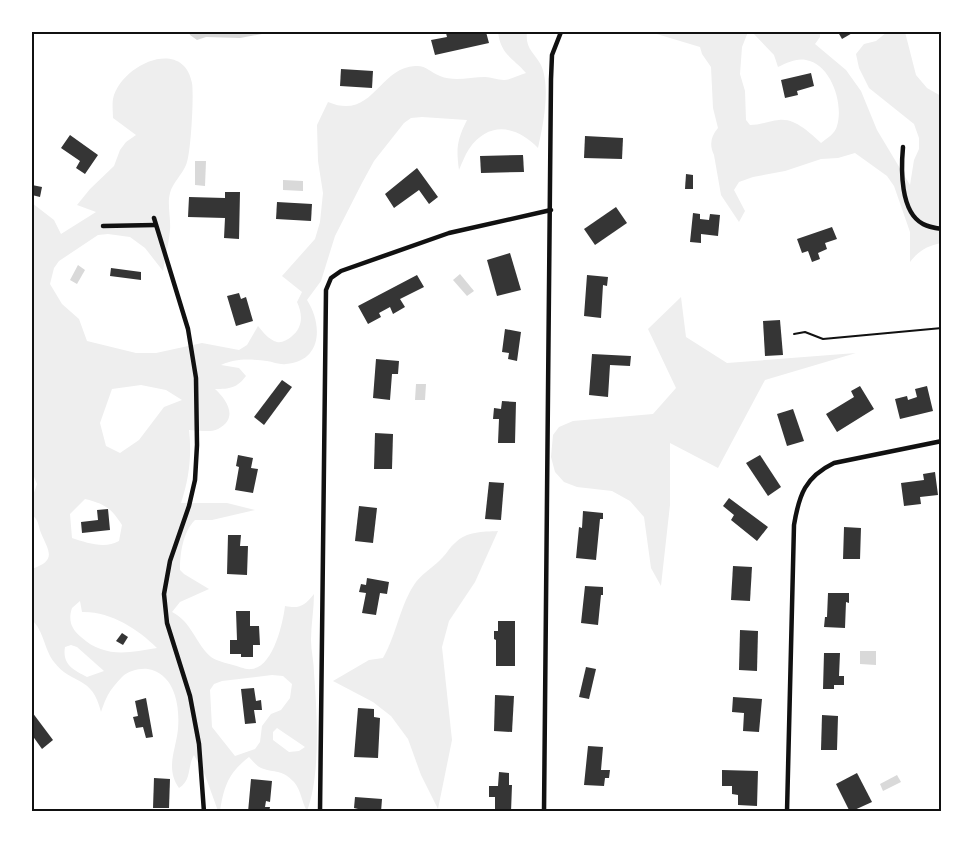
<svg xmlns="http://www.w3.org/2000/svg" width="973" height="843" font-family="'Asap Condensed',sans-serif">
	<rect width="100%" height="100%" fill="#fff"/>
	<g fill="#eee" fill-rule="evenodd">
		<path d="M498,32H527C525,49 534,52 541,65C551,87 543,126 538,148C517,126 489,120 469,149C465,155 462,163 459,170C456,148 457,140 467,120L422,117L411,118L404,123L374,161L362,183L335,236L321,281L307,300C323,325 322,361 286,364C280,365 273,362 267,361C250,359 236,358 221,365L239,368L246,376C237,388 230,389 215,389C227,400 239,418 218,429C210,433 198,430 189,430C192,455 189,479 181,503H227L255,510L212,520H195C183,532 180,553 180,570L184,574L209,589L180,602L172,612C192,622 195,643 211,657C217,661 226,663 233,665C238,666 246,670 251,669C273,668 283,623 285,606C300,609 304,606 314,594C314,609 311,625 311,640C311,651 314,662 314,673C317,713 321,774 307,811C302,803 301,790 294,782C283,770 277,773 264,769C257,767 253,761 249,757C228,773 224,787 220,811H218L205,775L194,755C187,767 192,780 179,788C165,768 176,750 178,729C180,706 175,674 148,669C139,668 128,671 122,677C109,691 107,695 101,712C92,674 72,686 54,662C44,649 44,631 32,620V569C57,560 49,552 41,533C39,528 39,524 36,519C33,515 32,516 32,511C30,500 34,494 37,484L32,472L33,416H32V203L54,220L61,234L96,212L77,205L90,189L114,166L120,150L126,142L136,135L113,118C113,112 112,105 113,99C120,65 183,36 192,83C194,94 191,155 186,165C182,175 173,182 170,193C167,204 171,218 170,230C169,243 165,257 163,271L145,248L130,237L108,234L98,235L59,261L54,268L50,284L62,304L79,319L87,341L136,353H156L202,343L239,350L247,345L258,326C262,331 269,340 277,342C282,343 287,340 291,337C303,328 303,315 297,302L302,292L282,276L315,239L320,222L323,193L318,161L317,125L328,102C373,121 378,68 415,66C426,65 430,72 440,76C454,82 470,77 485,77C491,77 497,80 504,80C510,80 519,75 526,73C512,57 501,55 498,32ZM141,385L166,390L182,400L164,407L139,440L120,453L106,446L100,423L112,389ZM85,499C105,504 111,508 122,525L119,541C105,549 87,543 72,538L70,514ZM80,601L82,612C110,611 138,629 157,648C128,653 104,658 81,637C71,629 68,620 72,608ZM71,645L77,647L104,671L87,677C73,670 62,664 65,647ZM272,675L283,676L292,684L290,698L281,710L271,714L262,726L260,742L255,749L235,756L212,727L210,690L214,684L222,681ZM277,728L305,747L299,751L289,752L273,740V732Z"/>
		<path d="M650,32H748L742,47L740,74L745,91L746,120L750,125C760,125 769,121 779,120C795,118 810,133 821,143C827,138 835,134 837,126C844,104 831,64 806,60C796,58 787,63 778,67L774,55L752,32H820V37L815,44L846,70L861,91L877,130L910,185L914,160L919,149V138L914,124L869,88L859,68L856,54L864,44L876,41L887,32H905L916,75L927,88L941,96V243C928,246 919,250 910,262V232L894,186L887,176L855,153L838,158L821,159L785,171L753,177L739,182L734,190L745,211L739,222L721,195L714,155C709,145 711,136 718,128L713,108L711,67L702,54L700,47Z"/>
		<polygon points="681,297 686,337 727,363 856,353 765,380 718,468 670,443 670,505 661,586 651,568 644,517 630,501 612,491 577,487 564,482 555,472 551,457 553,435 559,427 573,421 653,414 676,388 648,329"/>
		<path d="M498,531L475,582L449,621L442,647L452,740L438,809L421,775L408,739L391,716L373,702L333,681L369,660L383,658C397,634 400,604 416,582C423,573 435,566 443,557C447,553 450,547 455,543C467,531 482,532 498,531Z"/>
	</g>
	<g fill="#d9d9d9">
		<polygon points="189,32 263,32 262,34 240,38 206,37 197,40 190,35"/>
		<polygon points="195,161 206,161 205,186 195,185"/>
		<polygon points="283,180 303,181 303,191 283,190"/>
		<polygon points="78,265 85,270 77,284 70,280"/>
		<polygon points="460,274 474,291 467,296 453,280"/>
		<polygon points="416,384 426,384 425,400 415,400"/>
		<polygon points="860,651 876,651 876,665 860,664"/>
		<polygon points="897,775 901,782 883,791 880,784"/>
	</g>
	<g fill="#353535">
		<polygon points="451,32 466,32 467,33 486,32 489,43 435,55 431,40 447,37 446,33"/>
		<polygon points="838,32 854,32 842,39"/>
		<polygon points="341,69 373,71 372,88 340,86"/>
		<polygon points="811,73 814,86 797,91 798,95 785,98 781,80"/>
		<polygon points="70,135 98,155 85,174 76,168 80,161 61,148"/>
		<polygon points="585,136 623,138 622,159 584,158"/>
		<polygon points="523,155 524,172 481,173 480,156"/>
		<polygon points="417,168 438,197 429,204 419,190 394,208 385,194"/>
		<polygon points="686,174 693,175 693,189 685,189"/>
		<polygon points="32,185 42,187 40,197 32,195"/>
		<polygon points="225,192 240,192 239,239 224,238 225,218 188,217 189,197 225,198"/>
		<polygon points="277,202 312,204 311,221 276,219"/>
		<polygon points="616,207 627,223 595,245 584,229"/>
		<polygon points="693,213 700,214 700,219 709,220 710,214 720,215 718,236 701,234 701,243 690,242"/>
		<polygon points="832,227 837,239 825,243 827,249 818,253 820,259 812,262 808,251 802,253 797,239"/>
		<polygon points="510,253 521,290 497,296 487,260"/>
		<polygon points="111,268 141,272 141,280 110,276"/>
		<polygon points="417,275 424,287 400,299 405,307 393,314 390,307 379,313 381,317 368,324 358,306"/>
		<polygon points="587,275 608,277 607,286 603,285 601,318 584,316"/>
		<polygon points="239,293 241,299 246,297 253,321 236,326 227,296"/>
		<polygon points="780,320 783,355 765,356 763,321"/>
		<polygon points="505,329 521,332 517,361 508,359 509,353 502,352"/>
		<polygon points="592,354 631,356 630,366 610,365 608,397 589,395"/>
		<polygon points="376,359 399,361 398,374 392,374 390,400 373,398"/>
		<polygon points="282,380 292,387 264,425 254,417"/>
		<polygon points="860,386 874,409 837,432 826,414 854,397 851,391"/>
		<polygon points="927,386 933,411 900,419 895,399 907,396 908,400 917,397 915,389"/>
		<polygon points="502,401 516,402 515,443 498,443 499,419 493,419 494,408 501,409"/>
		<polygon points="793,409 804,441 787,446 777,414"/>
		<polygon points="375,433 393,434 392,469 374,469"/>
		<polygon points="238,455 253,458 251,468 258,469 253,493 235,490 239,467 236,466"/>
		<polygon points="760,455 781,487 768,496 746,463"/>
		<polygon points="935,472 938,495 920,497 921,504 904,506 901,483 924,480 923,474"/>
		<polygon points="489,482 504,483 501,520 485,519"/>
		<polygon points="729,498 768,527 757,541 731,520 734,515 723,506"/>
		<polygon points="359,506 377,508 373,543 355,541"/>
		<polygon points="108,509 110,530 82,533 81,522 98,520 97,510"/>
		<polygon points="583,511 603,513 603,519 600,519 596,560 576,558 579,527 582,528"/>
		<polygon points="844,527 861,528 860,559 843,559"/>
		<polygon points="228,535 241,535 240,546 248,546 247,575 227,574"/>
		<polygon points="733,566 752,567 750,601 731,600"/>
		<polygon points="367,578 389,582 387,594 380,593 376,615 362,613 366,593 359,592 361,584 366,585"/>
		<polygon points="585,586 603,587 603,595 601,595 598,625 581,623"/>
		<polygon points="828,593 849,593 849,603 846,602 845,628 824,627 825,617 827,617"/>
		<polygon points="236,611 250,611 250,626 259,626 260,645 253,645 253,657 241,657 241,654 230,654 230,640 237,640"/>
		<polygon points="498,621 515,621 515,666 496,666 496,640 494,639 494,631 498,631"/>
		<polygon points="740,630 758,631 757,671 739,670"/>
		<polygon points="122,633 128,637 123,645 116,641"/>
		<polygon points="824,653 840,653 839,676 844,676 844,685 834,685 834,689 823,689"/>
		<polygon points="586,667 596,669 589,699 579,697"/>
		<polygon points="254,688 256,701 261,700 262,710 254,710 256,723 245,724 241,689"/>
		<polygon points="495,695 514,696 512,732 494,731"/>
		<polygon points="733,697 762,699 759,732 743,731 744,713 732,712"/>
		<polygon points="146,698 153,737 146,738 143,727 136,728 133,717 138,716 135,701"/>
		<polygon points="358,708 374,709 374,717 380,718 378,758 354,757"/>
		<polygon points="32,712 53,740 42,749 32,735"/>
		<polygon points="822,715 838,716 837,750 821,750"/>
		<polygon points="588,746 603,747 601,770 610,770 609,778 605,778 604,786 584,785"/>
		<polygon points="722,770 758,771 757,806 738,805 738,795 732,794 732,786 722,786"/>
		<polygon points="499,772 509,773 509,785 512,785 511,812 495,812 495,797 489,797 489,786 498,786"/>
		<polygon points="857,773 872,802 850,812 836,784"/>
		<polygon points="154,778 170,779 169,808 153,808"/>
		<polygon points="251,779 272,781 270,802 266,801 265,807 270,807 269,812 248,812"/>
		<polygon points="355,797 382,799 381,812 358,812 358,809 354,808"/>
	</g>
	<g fill="none" stroke-linecap="round" stroke-linejoin="round">
		<polyline stroke="#111" stroke-width="2" points="794,334 805,332 823,339 942,328"/>
		<g stroke="#111" stroke-width="4.5">
			<path d="M903,147C901,169 900,212 923,224C928,227 935,228 942,229"/>
			<polyline points="154,218 188,329 196,378 197,445 195,480 189,506 170,561 164,594 167,623 190,696 199,744 204,812"/>
			<polyline points="103,226 155,225"/>
			<polyline points="320,812 326,290 331,278 341,271 449,233 551,210"/>
			<polyline points="544,812 551,79 552,55 561,32"/>
			<path d="M787,812L794,525C799,495 805,477 834,463L942,441"/>
		</g>
	</g>
	<rect width="973" height="843" fill="none" stroke="#ffffff" stroke-width="66"/>
	<rect x="33" y="33" width="907" height="777" fill="none" stroke="#111" stroke-width="2"/>
</svg>
